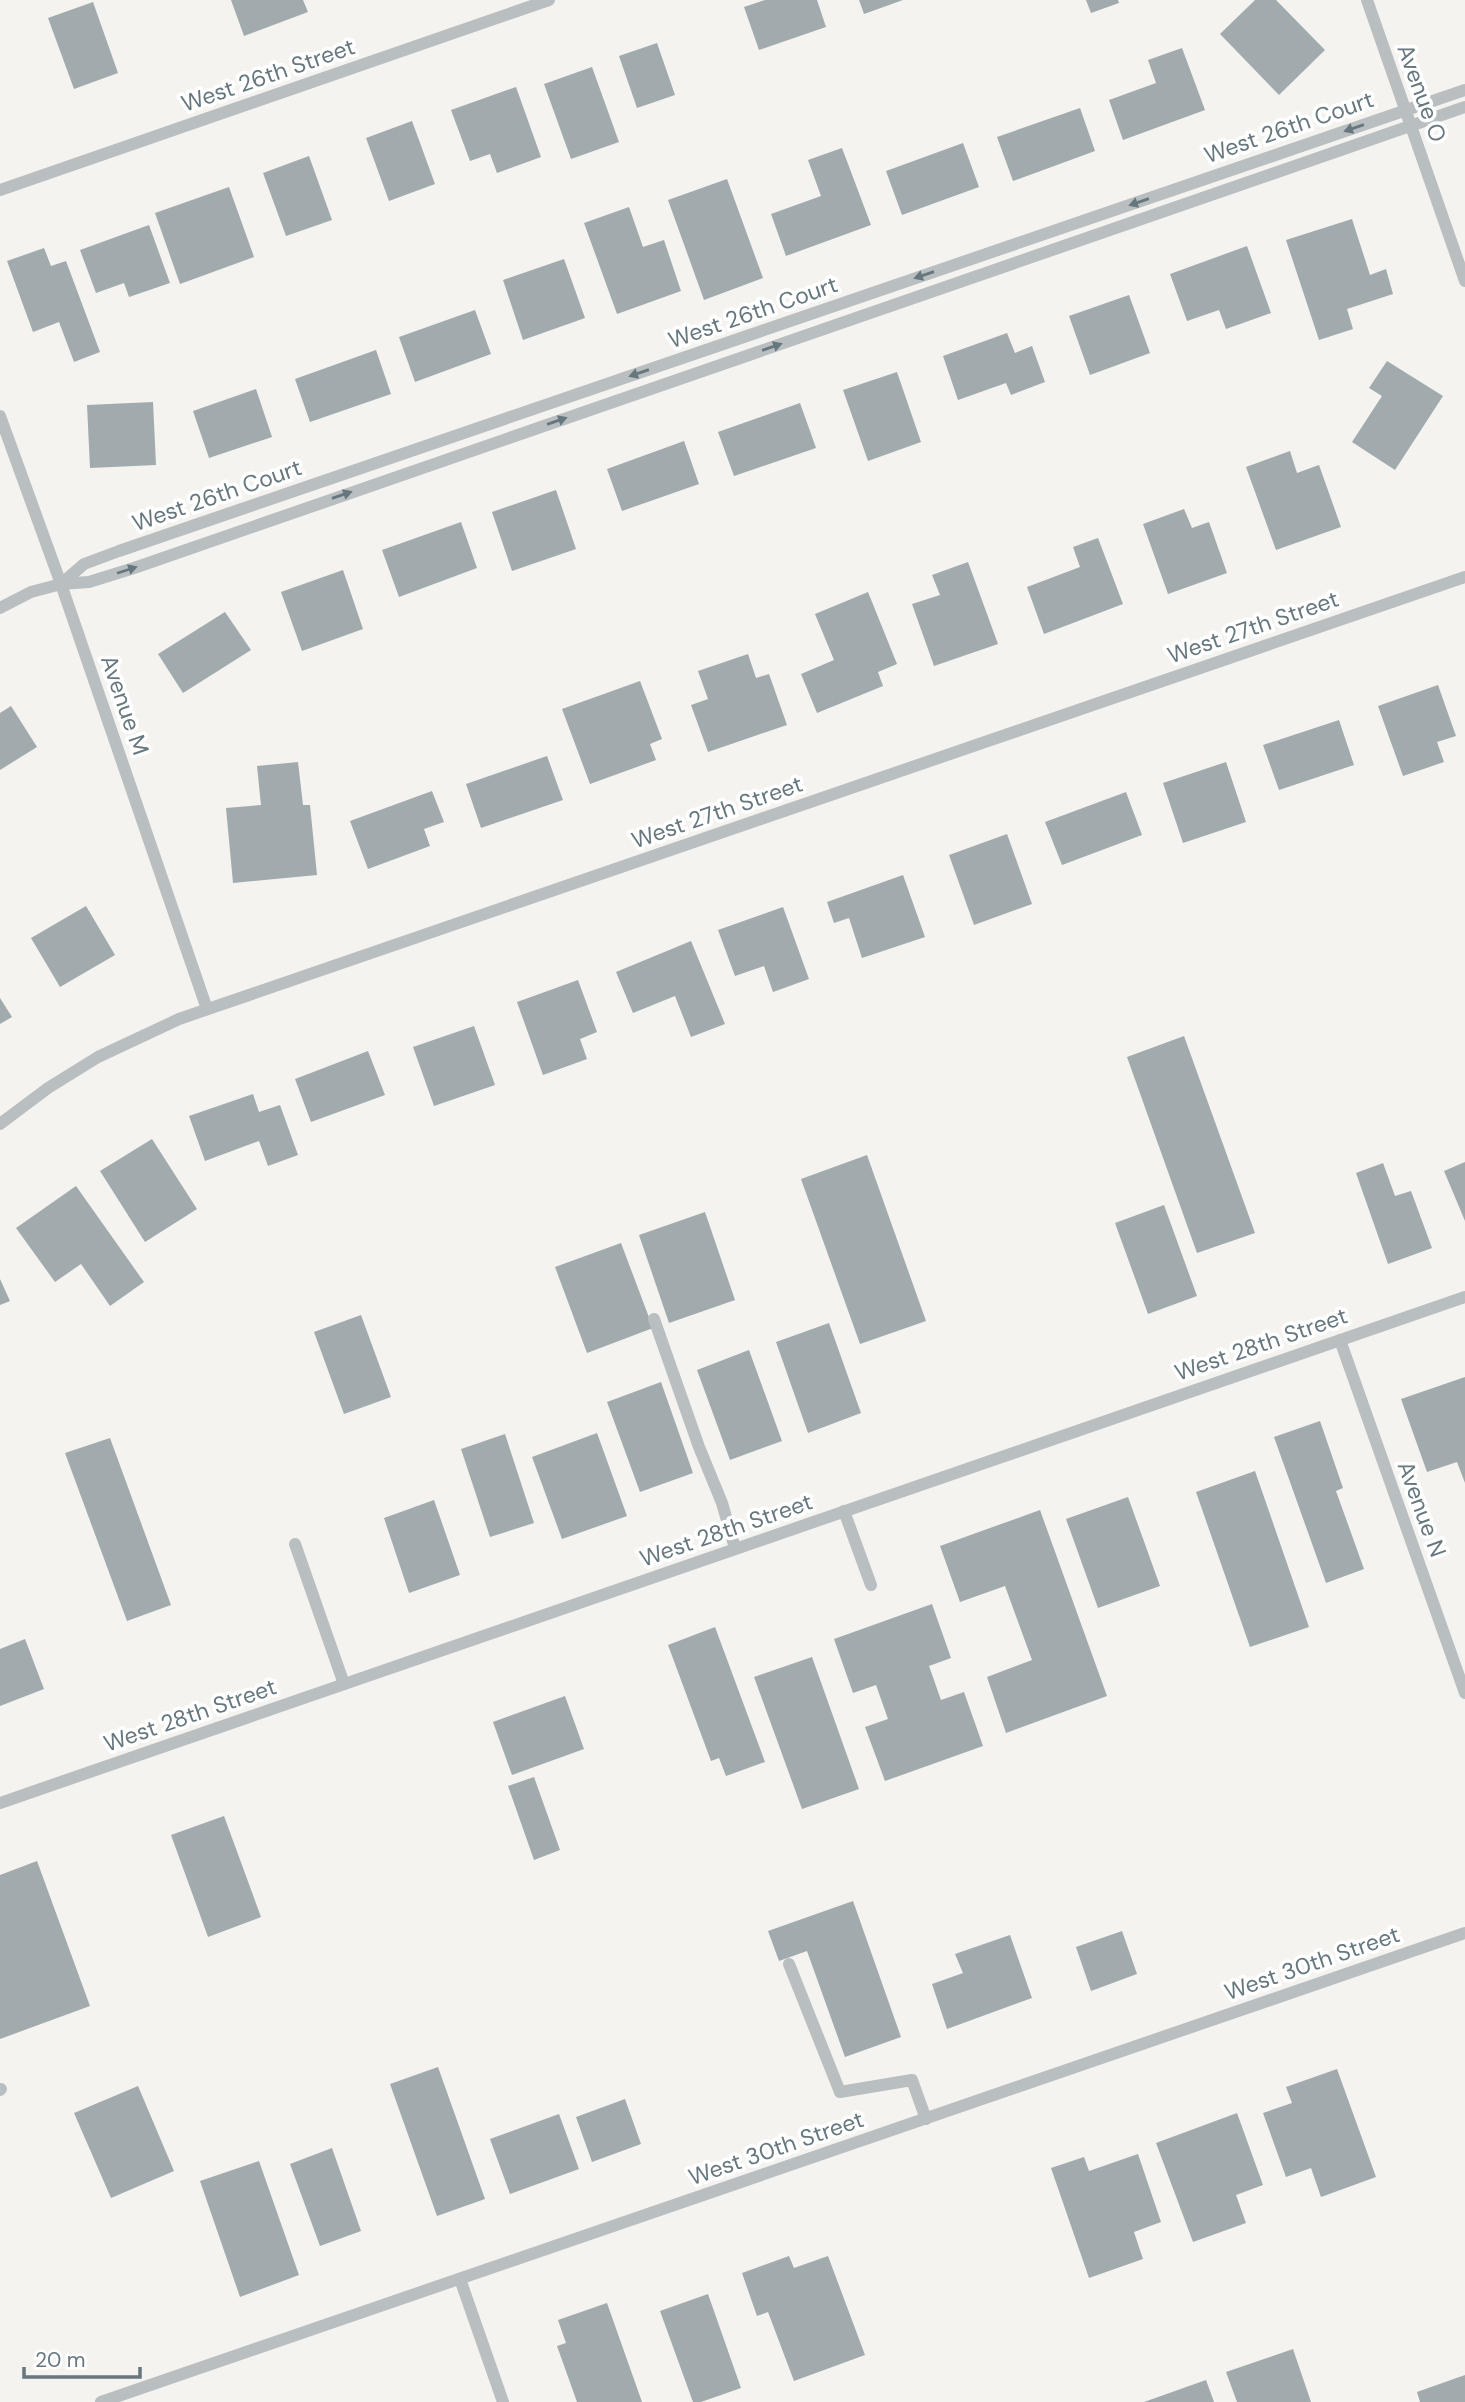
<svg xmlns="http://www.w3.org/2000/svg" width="1465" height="2402" font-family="'DM Sans',sans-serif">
	<rect width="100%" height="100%" fill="#f4f3f0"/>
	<g fill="#a1aaad">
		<polygon points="231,0 303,0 308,12 244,36"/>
		<polygon points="765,0 817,0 826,27 759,50 744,7"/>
		<polygon points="859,0 903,0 864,14"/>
		<polygon points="1086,0 1118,0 1119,3 1091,13"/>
		<polygon points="1255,0 1276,0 1325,50 1279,95 1220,34"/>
		<polygon points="93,2 118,73 74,89 48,18"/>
		<polygon points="657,43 675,95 637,108 619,56"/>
		<polygon points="1182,48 1205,110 1123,140 1109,100 1156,83 1148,60"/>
		<polygon points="592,67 619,142 571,159 544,84"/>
		<polygon points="516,87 541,157 497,173 490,154 470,161 451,110"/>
		<polygon points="1080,108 1095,151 1013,181 997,137"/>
		<polygon points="412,121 435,184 389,201 366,138"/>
		<polygon points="963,143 979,187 902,215 886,171"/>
		<polygon points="842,148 871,225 786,256 771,214 821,196 808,160"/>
		<polygon points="309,156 332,220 286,236 263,173"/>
		<polygon points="727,179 763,278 704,300 668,200"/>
		<polygon points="229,187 254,257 180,284 155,213"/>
		<polygon points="629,207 643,247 664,240 681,291 617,314 584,223"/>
		<polygon points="1352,219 1370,275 1386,269 1393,294 1347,309 1353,329 1319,340 1286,240"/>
		<polygon points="149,225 170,283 129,297 124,283 96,293 80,250"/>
		<polygon points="1247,246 1271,313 1226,329 1219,310 1187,321 1170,274"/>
		<polygon points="44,248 51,266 66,261 100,352 74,362 59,322 33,332 7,261"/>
		<polygon points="564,259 585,318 523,340 503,280"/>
		<polygon points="1129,295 1150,353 1090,375 1069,316"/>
		<polygon points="475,310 491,354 415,382 399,337"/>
		<polygon points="1007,333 1015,353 1032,346 1045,382 1011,395 1006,383 958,400 943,356"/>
		<polygon points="376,350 391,394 310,422 295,379"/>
		<polygon points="1387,361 1443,396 1395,470 1352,442 1382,396 1369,388"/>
		<polygon points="897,372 921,442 868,461 843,390"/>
		<polygon points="256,389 272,437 209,458 193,411"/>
		<polygon points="153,402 156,465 90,468 87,405"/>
		<polygon points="800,403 816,448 734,476 718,432"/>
		<polygon points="684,441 699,484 622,511 607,469"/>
		<polygon points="1290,451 1297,473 1319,465 1341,527 1276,550 1246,467"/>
		<polygon points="556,490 576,549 512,571 492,512"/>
		<polygon points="1184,509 1192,528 1209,522 1227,573 1168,594 1143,524"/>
		<polygon points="461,522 477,568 399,597 382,550"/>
		<polygon points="1098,538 1123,604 1044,634 1027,587 1080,567 1073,547"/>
		<polygon points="968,562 998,644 934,666 912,604 940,595 932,575"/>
		<polygon points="343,570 363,629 302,651 281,592"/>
		<polygon points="868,592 897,664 878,672 883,686 817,713 801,674 834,660 815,614"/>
		<polygon points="225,612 251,650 183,693 158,654"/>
		<polygon points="748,654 756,678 769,674 787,725 708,752 691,705 708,699 698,671"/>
		<polygon points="640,681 662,739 650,744 656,760 590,784 562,709"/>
		<polygon points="1438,685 1456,736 1437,742 1444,762 1403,776 1378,706"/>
		<polygon points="11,706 37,747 0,770 0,713"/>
		<polygon points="1339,720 1354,765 1279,790 1263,745"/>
		<polygon points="547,756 563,800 481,828 466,784"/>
		<polygon points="298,762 303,805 310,805 317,875 233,883 226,808 261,805 257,766"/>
		<polygon points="1226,762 1246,822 1183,843 1163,783"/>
		<polygon points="432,791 444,822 424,829 430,846 368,869 350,821"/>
		<polygon points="1126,792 1142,835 1062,865 1045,822"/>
		<polygon points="1007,834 1032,904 974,925 949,855"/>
		<polygon points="903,875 925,937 862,958 849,918 834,923 827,902"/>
		<polygon points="86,906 115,955 60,987 31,938"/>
		<polygon points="783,907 809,979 773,992 764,966 735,976 718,930"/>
		<polygon points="691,941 725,1024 691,1037 675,996 633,1013 616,972"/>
		<polygon points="578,980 597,1032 580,1039 587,1059 543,1075 517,1002"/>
		<polygon points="0,998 12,1017 0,1024"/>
		<polygon points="474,1026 495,1085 434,1106 413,1047"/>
		<polygon points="1184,1036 1255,1233 1197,1253 1127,1057"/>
		<polygon points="368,1051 385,1095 311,1122 295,1079"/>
		<polygon points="253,1094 259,1112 280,1105 298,1155 268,1166 259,1141 205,1161 189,1116"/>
		<polygon points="152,1139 197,1209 145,1242 100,1171"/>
		<polygon points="867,1155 926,1321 860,1344 801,1179"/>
		<polygon points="1465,1162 1465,1221 1444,1171"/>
		<polygon points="1383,1163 1395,1196 1411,1191 1432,1248 1388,1264 1356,1173"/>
		<polygon points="76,1186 144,1282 110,1306 81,1264 55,1282 16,1228"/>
		<polygon points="1164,1205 1197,1296 1148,1314 1115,1223"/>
		<polygon points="705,1212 735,1300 669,1323 639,1235"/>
		<polygon points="621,1243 653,1328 587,1353 555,1267"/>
		<polygon points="0,1279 10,1301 0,1305"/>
		<polygon points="361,1315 391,1397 344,1414 314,1332"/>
		<polygon points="829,1323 861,1413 808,1433 776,1342"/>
		<polygon points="749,1350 782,1441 730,1460 697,1370"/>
		<polygon points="1465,1377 1465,1483 1457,1462 1427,1472 1401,1399"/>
		<polygon points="661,1382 693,1473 640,1492 607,1402"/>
		<polygon points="1320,1421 1343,1488 1336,1491 1364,1569 1326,1583 1274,1437"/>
		<polygon points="597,1433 627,1516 562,1539 532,1457"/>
		<polygon points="505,1434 534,1523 490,1537 461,1449"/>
		<polygon points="110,1438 171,1605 127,1621 65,1453"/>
		<polygon points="1255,1471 1309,1627 1250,1647 1196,1492"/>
		<polygon points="1128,1497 1160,1586 1098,1608 1066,1519"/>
		<polygon points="434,1500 460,1575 409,1593 384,1518"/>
		<polygon points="1040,1510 1107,1696 1006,1733 987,1677 1032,1660 1005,1586 960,1602 940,1546"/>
		<polygon points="932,1604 951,1658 929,1666 941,1700 964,1692 983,1746 885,1781 865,1727 888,1719 876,1685 853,1693 834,1639"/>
		<polygon points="715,1627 765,1762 726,1776 719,1758 711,1761 668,1645"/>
		<polygon points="25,1639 44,1689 0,1706 0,1649"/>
		<polygon points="812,1657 859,1789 802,1809 754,1677"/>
		<polygon points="565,1696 584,1749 512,1775 493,1722"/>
		<polygon points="534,1777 560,1850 534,1860 508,1786"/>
		<polygon points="224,1816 261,1917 208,1937 171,1835"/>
		<polygon points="37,1861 90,2006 0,2039 0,1875"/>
		<polygon points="853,1901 901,2037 845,2057 807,1951 779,1961 768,1931"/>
		<polygon points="1122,1931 1137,1974 1091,1991 1076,1947"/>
		<polygon points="1010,1935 1032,1998 947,2029 932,1984 963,1973 955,1954"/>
		<polygon points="438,2067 485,2199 437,2216 390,2084"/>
		<polygon points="1337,2069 1376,2177 1321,2197 1311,2168 1286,2177 1263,2113 1292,2103 1286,2087"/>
		<polygon points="138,2086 174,2171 111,2198 74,2113"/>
		<polygon points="625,2099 641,2144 592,2162 576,2117"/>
		<polygon points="1237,2113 1263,2185 1236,2195 1246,2223 1193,2242 1156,2143"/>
		<polygon points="559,2114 579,2169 510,2194 490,2139"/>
		<polygon points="332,2148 361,2231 320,2246 290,2164"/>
		<polygon points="1138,2154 1161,2222 1134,2232 1143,2259 1089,2278 1051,2168 1084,2157 1089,2171"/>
		<polygon points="259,2161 299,2275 240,2297 200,2181"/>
		<polygon points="789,2256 794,2268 828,2256 865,2355 794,2381 768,2312 757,2316 742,2273"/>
		<polygon points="708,2294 741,2388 701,2402 693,2402 660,2311"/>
		<polygon points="607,2303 642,2402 577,2402 557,2346 566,2343 558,2320"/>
		<polygon points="1293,2349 1311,2402 1237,2402 1226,2372"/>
		<polygon points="1465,2375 1465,2402 1420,2402 1417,2392"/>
		<polygon points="1206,2380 1214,2402 1144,2402"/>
	</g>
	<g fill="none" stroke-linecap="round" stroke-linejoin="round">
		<g stroke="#b9bec0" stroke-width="12">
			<polyline points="1367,0 1465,281"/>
			<polyline points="0,190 549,0"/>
			<polyline points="0,416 61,584 207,1009"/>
			<polyline points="61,584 84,564 119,551 1465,90"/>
			<polyline points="0,608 31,592 61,584 89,582 134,568 1465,107"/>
			<polyline points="0,1124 48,1088 98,1057 179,1019 1465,577"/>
			<polyline points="654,1319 699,1447 722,1503 735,1548"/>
			<polyline points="1340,1340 1465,1693"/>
			<polyline points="844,1511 871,1585"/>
			<polyline points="295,1544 344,1684"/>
			<polyline points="0,1803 1465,1297"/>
			<polyline points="789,1964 840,2092 912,2080 926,2119"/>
			<polyline points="0,2090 1,2089"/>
			<polyline points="460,2279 503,2402"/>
			<polyline points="101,2402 1465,1933"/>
		</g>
	</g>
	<defs><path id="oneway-solid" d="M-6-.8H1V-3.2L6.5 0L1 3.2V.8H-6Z" transform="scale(1.75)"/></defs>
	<g fill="#66777e">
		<use href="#oneway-solid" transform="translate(1354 128) rotate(161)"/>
		<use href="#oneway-solid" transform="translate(1139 202) rotate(161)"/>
		<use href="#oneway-solid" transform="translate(924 275) rotate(161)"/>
		<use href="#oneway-solid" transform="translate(772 347) rotate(-19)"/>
		<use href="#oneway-solid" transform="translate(639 373) rotate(161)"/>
		<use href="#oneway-solid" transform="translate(557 421) rotate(-19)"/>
		<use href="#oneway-solid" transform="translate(342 495) rotate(-19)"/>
		<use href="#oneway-solid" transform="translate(127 570) rotate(-18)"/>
	</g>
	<g text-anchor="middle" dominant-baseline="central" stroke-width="7" stroke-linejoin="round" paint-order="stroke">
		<g font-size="23" fill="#66777e" stroke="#fff">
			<text transform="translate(268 75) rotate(-19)">West 26th Street</text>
			<text transform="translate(1422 93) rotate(70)">Avenue O</text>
			<text transform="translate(1289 127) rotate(-19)">West 26th Court</text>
			<text transform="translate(753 312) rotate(-19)">West 26th Court</text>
			<text transform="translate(217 495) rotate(-19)">West 26th Court</text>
			<text transform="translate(1253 627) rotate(-19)">West 27th Street</text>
			<text transform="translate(125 705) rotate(71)">Avenue M</text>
			<text transform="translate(717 812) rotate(-19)">West 27th Street</text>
			<text transform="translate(1261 1344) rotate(-19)">West 28th Street</text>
			<text transform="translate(1422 1509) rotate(70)">Avenue N</text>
			<text transform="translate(726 1530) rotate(-19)">West 28th Street</text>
			<text transform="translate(190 1715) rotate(-19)">West 28th Street</text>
			<text transform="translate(1312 1963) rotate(-19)">West 30th Street</text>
			<text transform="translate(776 2148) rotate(-19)">West 30th Street</text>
		</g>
	</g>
	<path d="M24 2367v10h116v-10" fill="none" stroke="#66777e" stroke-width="3.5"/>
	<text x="35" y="2367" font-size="21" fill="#66777e" stroke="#ffffff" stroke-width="5" paint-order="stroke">20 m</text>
</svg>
